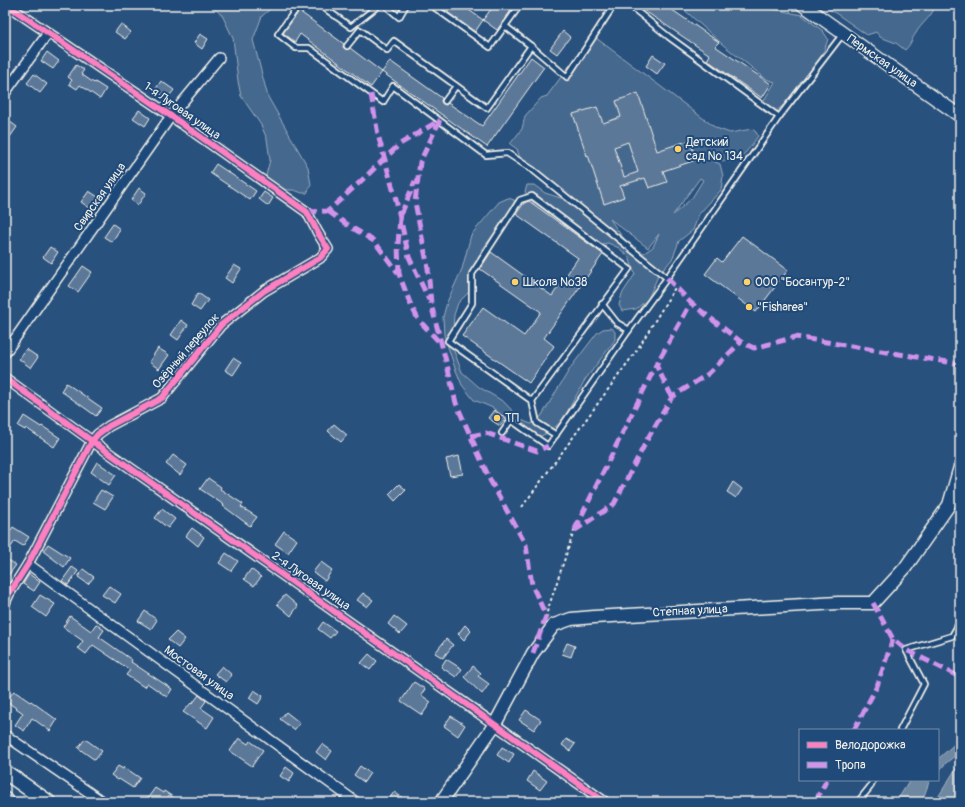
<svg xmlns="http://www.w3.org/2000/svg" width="965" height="807" font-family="Pangolin,sans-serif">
	<rect width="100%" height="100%" fill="#28517e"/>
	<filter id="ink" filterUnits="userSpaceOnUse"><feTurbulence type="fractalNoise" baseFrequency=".025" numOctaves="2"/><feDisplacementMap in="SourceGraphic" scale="8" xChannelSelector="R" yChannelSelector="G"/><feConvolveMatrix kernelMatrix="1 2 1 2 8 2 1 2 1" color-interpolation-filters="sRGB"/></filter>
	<g filter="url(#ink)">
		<g fill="#45688e" stroke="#9cacbb" fill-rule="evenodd">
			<polygon points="210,5 275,5 262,16 253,40 268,97 308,167 311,185 307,193 302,193 294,190 282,190 268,183 266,175 270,160 267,139 261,125 241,96 238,81 233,38 222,15"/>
			<polygon points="679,5 763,5 773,9 802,15 823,31 828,39 824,51 811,75 786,103 774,113 769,114 763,111 763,102 775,82 766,79 722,44"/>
			<path d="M824,5H853L858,8L865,7L868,5H930L934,9C930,18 921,24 916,33C911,40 912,43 905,50L896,43L880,37L876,32L867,35Z"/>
			<path d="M592,35L716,128L730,133L752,129L756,132L758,136C751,146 739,166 724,161C721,161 719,158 716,157L713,161L720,164L723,176L721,190L699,214L693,230L679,241L673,258L658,276L648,299L636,309L622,311L619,305L622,294L635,274L629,257L619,248L608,243L602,244L593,250L537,208L525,192L527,185H534L545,193L567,200L522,164L517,149L510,144L522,129L525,116L541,98L547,96ZM700,178L703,180L692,198L673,215ZM610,219L648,248L659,234L653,247L644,253C629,248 619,233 610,219Z"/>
			<polygon points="508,198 514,200 515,206 482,250 472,274 469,292 458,303 454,315 452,346 462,372 479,387 504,402 521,420 531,424 536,422 542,415 571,367 597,333 603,329 612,328 615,332 615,340 585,380 562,421 548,433 538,437 532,437 524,433 493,408 474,400 462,385 455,368 444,335 443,317 447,302 462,269 471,235 499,202"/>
		</g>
		<g fill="#6e88a2" stroke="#a4b2be">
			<polygon points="960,739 960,752 946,763 938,772 938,759"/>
			<polygon points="960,762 960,802 935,802"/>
			<polygon points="910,780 931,780 929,782 922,802 896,802"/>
		</g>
		<g fill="#5b7899" stroke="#f4f1e8" fill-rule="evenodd">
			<polygon points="437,5 462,5 483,20 475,32"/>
			<polygon points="494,5 515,5 497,30 483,20"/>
			<polygon points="636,5 665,5 719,42 715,46 771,84 762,98 707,60 710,55"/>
			<polygon points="299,11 344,44 343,47 345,49 348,50 350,48 382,72 371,87 300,34 295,42 283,33"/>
			<polygon points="121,24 131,32 125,39 115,32"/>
			<polygon points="563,31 570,37 557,54 550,49"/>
			<polygon points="200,34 208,39 202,49 194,43"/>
			<polygon points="47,52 59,61 53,69 41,61"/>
			<polygon points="653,55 665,63 657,74 646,66"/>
			<polygon points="531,57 544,67 487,147 382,72 390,61 442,98 441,101 443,104 446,105 448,103 482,126"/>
			<polygon points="76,65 84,70 81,74 94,83 95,82 106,89 100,99 80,85 77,89 69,84 72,80 68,77"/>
			<polygon points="34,74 47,84 40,93 27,83"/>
			<polygon points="161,81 174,90 167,99 155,90"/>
			<path d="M638,93L657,151L690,140L696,160L663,171L667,182L649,188L645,178L620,186L624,197L604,204L588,155L587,156L573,114L597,107L603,123L621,117L616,101ZM628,142L638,172L624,177L614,147Z"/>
			<polygon points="139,110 150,118 145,126 133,118"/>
			<polygon points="5,118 17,127 10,137 5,133"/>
			<polygon points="216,164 256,191 250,200 210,173"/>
			<polygon points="139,188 146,193 138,205 131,200"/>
			<polygon points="89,191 98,197 91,209 81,202"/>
			<polygon points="264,192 273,198 268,206 259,199"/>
			<polygon points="529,201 603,254 544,338 554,346 529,383 462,336 483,307 524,336 541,312 480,269 491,252 552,296 578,258 516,214 524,203"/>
			<polygon points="113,224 120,229 112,242 104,237"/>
			<polygon points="742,236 788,270 756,312 705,274 717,258 722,262"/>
			<polygon points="50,247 58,252 51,263 43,257"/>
			<polygon points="234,265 241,269 232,283 225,278"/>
			<polygon points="83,266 92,272 78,292 69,286"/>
			<polygon points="198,293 208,300 200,311 191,305"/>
			<polygon points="181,320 188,325 178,340 171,335"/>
			<polygon points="158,348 169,355 159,369 149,362"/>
			<polygon points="26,349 38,357 31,368 19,359"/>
			<polygon points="233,358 241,363 233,375 225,370"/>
			<polygon points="66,383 102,408 96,416 61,391"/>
			<polygon points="494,410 506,419 500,426 488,418"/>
			<polygon points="24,416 41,427 42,426 60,438 54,447 26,428 25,430 18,426"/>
			<polygon points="334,424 347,435 341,442 328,431"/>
			<polygon points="173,455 187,465 180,475 166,464"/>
			<polygon points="459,456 463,474 450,476 446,459"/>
			<polygon points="97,462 116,475 109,485 91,472"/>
			<polygon points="208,478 221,487 220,489 243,504 241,507 257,517 250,526 223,506 224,505 200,489"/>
			<polygon points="733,482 742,489 736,498 727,492"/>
			<polygon points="399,484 406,490 395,501 389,494"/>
			<polygon points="101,490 113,497 105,509 93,502"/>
			<polygon points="162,509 175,519 168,528 155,518"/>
			<polygon points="13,527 29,537 23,546 15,541 11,547 5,543 5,539"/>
			<polygon points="192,528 204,537 198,546 186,536"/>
			<polygon points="284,531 297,540 288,553 275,544"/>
			<polygon points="48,544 70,558 64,567 43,551"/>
			<polygon points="226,553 238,561 231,571 219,563"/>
			<polygon points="5,558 16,565 5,580"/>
			<polygon points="321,562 332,570 325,581 313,572"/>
			<polygon points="72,567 78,571 68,585 62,581"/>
			<polygon points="83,569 94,577 88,584 78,577"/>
			<polygon points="251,569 261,577 254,586 244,579"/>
			<polygon points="29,574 40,582 34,591 23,584"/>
			<polygon points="109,586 121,594 115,603 102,595"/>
			<polygon points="363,593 373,600 367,607 357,600"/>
			<polygon points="40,595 55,604 46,617 32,607"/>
			<polygon points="285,595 298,606 291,616 277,604"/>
			<polygon points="145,611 157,620 151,629 138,621"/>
			<polygon points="70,616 91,631 96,624 104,630 99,637 132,660 131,662 172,689 167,697 147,683 144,687 126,675 130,670 93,645 86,654 78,648 83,641 63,627"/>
			<polygon points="394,616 407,626 400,634 388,624"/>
			<polygon points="323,622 336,631 330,638 318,629"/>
			<polygon points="465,625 471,631 464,640 458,634"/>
			<polygon points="176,632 185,639 178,648 168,640"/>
			<polygon points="446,639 453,645 443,658 435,653"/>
			<polygon points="567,643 575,646 571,657 562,654"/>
			<polygon points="369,654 377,661 370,670 361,663"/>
			<polygon points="446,659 462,669 456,677 441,667"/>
			<polygon points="222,666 232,675 226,682 215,674"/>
			<polygon points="473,666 481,673 478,676 489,684 482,694 464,677"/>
			<polygon points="414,682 425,689 421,695 431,702 422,715 401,701"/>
			<polygon points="254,690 263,696 258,704 249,698"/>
			<polygon points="14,691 30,702 31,701 57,720 50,731 32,718 24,731 15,725 23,713 6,701"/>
			<polygon points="199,695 206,701 201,708 214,717 207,728 183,712 191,703 192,704"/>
			<polygon points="526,710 541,720 534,730 519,720"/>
			<polygon points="286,712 300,723 294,730 280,719"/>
			<polygon points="451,716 465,725 458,736 444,726"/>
			<polygon points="239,738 248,744 250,741 263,750 252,766 230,751"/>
			<polygon points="85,739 102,751 95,760 78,748"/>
			<polygon points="566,739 575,744 570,751 562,745"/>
			<polygon points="322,744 332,751 326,760 316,752"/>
			<polygon points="502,747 514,754 509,763 497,755"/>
			<polygon points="118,766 123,769 124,767 140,778 133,788 119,779 118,780 111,775"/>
			<polygon points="360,766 370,773 364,782 354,775"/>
			<polygon points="286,767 294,773 289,782 280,776"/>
			<polygon points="533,771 547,781 540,790 527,781"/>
			<polygon points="155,788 163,793 164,791 173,797 172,799 175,802 151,802 147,799"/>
			<polygon points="394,792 409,802 387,802"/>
		</g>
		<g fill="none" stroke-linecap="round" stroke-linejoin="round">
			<g stroke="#f4f1e8" stroke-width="8">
				<g id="lane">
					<polyline points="299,5 278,34 296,48 309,48 383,102 393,86 486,155 507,153 533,170 667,278 779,117 842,35"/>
					<polyline points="320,5 351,27 379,5"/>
					<polyline points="385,5 399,17 406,5"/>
					<polyline points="431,5 490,47 505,26"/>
					<polyline points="629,5 669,37 779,117"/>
					<polyline points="347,46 360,30 387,50 394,41 487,108 531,46 505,26 520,5"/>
					<polyline points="531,46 567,77 614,5"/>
					<polyline points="445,101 456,86"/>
					<polyline points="602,304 617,323 629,330"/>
					<polyline points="532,401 629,269 532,196 520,200 472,274 472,303 448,341 532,401 537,423 556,435"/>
					<polyline points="502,433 511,420 548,446 629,330 667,278"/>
					<polyline points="900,730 924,684 906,650 952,636 960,622"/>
					<polyline points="858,802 870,787 873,780"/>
				</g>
			</g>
			<g stroke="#f4f1e8" stroke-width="12">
				<g id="street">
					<polyline points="5,93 48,33"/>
					<polyline points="5,353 171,116 219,58"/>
					<polyline points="5,378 92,441 605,802"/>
					<polyline points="28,564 356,802"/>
					<polyline points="5,603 9,594 28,564 92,441 98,434 109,426 162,398 221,325 264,291 320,258 328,249 318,233 307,212 171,116 7,5"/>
					<polyline points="5,735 103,802"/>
				</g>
			</g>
			<g stroke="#f4f1e8" stroke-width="15">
				<g id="secondary">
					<polyline points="803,5 960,116"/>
					<polyline points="441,802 495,724 533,653 554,625 571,619 594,617 838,603 873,603 905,568 949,505 960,467"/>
				</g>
			</g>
			<g stroke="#f4f1e8" stroke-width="17">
				<g id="primary">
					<polyline points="5,772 48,802"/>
					<polyline points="5,800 7,802"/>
				</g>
			</g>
			<g stroke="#f4f1e8" stroke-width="2" stroke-dasharray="3 3" stroke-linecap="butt">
				<polyline points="522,507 637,350 676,286"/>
				<polyline points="545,618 574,531"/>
			</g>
			<use href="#lane" stroke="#1f4a7a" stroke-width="4.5"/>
			<use href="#street" stroke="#1f4a7a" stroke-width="9"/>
			<use href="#secondary" stroke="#1f4a7a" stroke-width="12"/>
			<use href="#primary" stroke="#1f4a7a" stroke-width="14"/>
			<g stroke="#d193ec" stroke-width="5" stroke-dasharray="10 5" stroke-linecap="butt">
				<polyline points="371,94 378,135 396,200 409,257 429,300"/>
				<polyline points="440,120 420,162 415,202 428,268 431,304 447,365 456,403 490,480 526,545 532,585 546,616 533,653"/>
				<polyline points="328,211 346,224 374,241 399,274 410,303 418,319 441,344"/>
				<polyline points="307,212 328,211 360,182 400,144 440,120"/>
				<polyline points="399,274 398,245 400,217 415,181"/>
				<polyline points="667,278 691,303 741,342 754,348 796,337 960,364"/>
				<polyline points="672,397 656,365 691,303"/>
				<polyline points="471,436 486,433 537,451 548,446"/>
				<polyline points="575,529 656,365"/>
				<polyline points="574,531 614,504 648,438 672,397 708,374 741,342"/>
				<polyline points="873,603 893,639 906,650 960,677"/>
				<polyline points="854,730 877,686 893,639"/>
				<polyline points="816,802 819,794 827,780"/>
			</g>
			<g stroke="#1f4a7a" stroke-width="8">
				<g id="cycleway">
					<polyline points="5,378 92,441 605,802"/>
					<polyline points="5,603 9,594 28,564 92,441 98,434 109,426 162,398 221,325 264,291 320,258 328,249 318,233 307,212 171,116 7,5"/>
				</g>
			</g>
			<use href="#cycleway" stroke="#ff80c0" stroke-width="6"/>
		</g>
	</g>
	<g fill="#ffd166" stroke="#1f4a7a" stroke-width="1.5">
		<circle cx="678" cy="149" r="4"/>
		<circle cx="515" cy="282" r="4"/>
		<circle cx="747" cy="282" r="4"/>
		<circle cx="749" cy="307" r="4"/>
		<circle cx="497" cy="418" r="4"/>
	</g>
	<g text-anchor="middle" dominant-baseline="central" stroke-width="4" stroke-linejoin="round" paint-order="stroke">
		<g font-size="12" fill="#f4f1e8" stroke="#1f4a7a">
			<text transform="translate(882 61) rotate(35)">Пермская улица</text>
			<text transform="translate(182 111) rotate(35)">1-я Луговая улица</text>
			<text transform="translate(100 197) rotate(-55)">Свирская улица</text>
			<text transform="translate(186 351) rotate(-49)">Озёрный переулок</text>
			<text transform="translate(311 581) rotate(35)">2-я Луговая улица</text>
			<text transform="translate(690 611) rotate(-3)">Степная улица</text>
			<text transform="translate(199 673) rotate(36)">Мостовая улица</text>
		</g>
		<g font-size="12" fill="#f4f1e8" stroke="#1f4a7a" text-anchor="start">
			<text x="686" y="142">Детский<tspan x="686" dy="14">сад № 134</tspan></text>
			<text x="523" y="282">Школа №38</text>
			<text x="755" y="282">ООО "Босантур-2"</text>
			<text x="757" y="307">"Fisharea"</text>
			<text x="505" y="418">ТП</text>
		</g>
	</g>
	<rect width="965" height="807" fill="none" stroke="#1f4a7a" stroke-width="20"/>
	<rect x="10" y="10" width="945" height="787" fill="none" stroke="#f4f1e8" stroke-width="1.5" filter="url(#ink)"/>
	<rect x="799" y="729" width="140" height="52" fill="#1f4a7a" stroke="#748da6"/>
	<rect x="807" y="742" width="20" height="6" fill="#ff80c0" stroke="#748da6"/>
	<text x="835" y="749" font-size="12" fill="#f4f1e8">Велодорожка</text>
	<rect x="807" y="762" width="20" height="6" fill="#d193ec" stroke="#748da6"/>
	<text x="835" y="769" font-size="12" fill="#f4f1e8">Тропа</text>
</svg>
